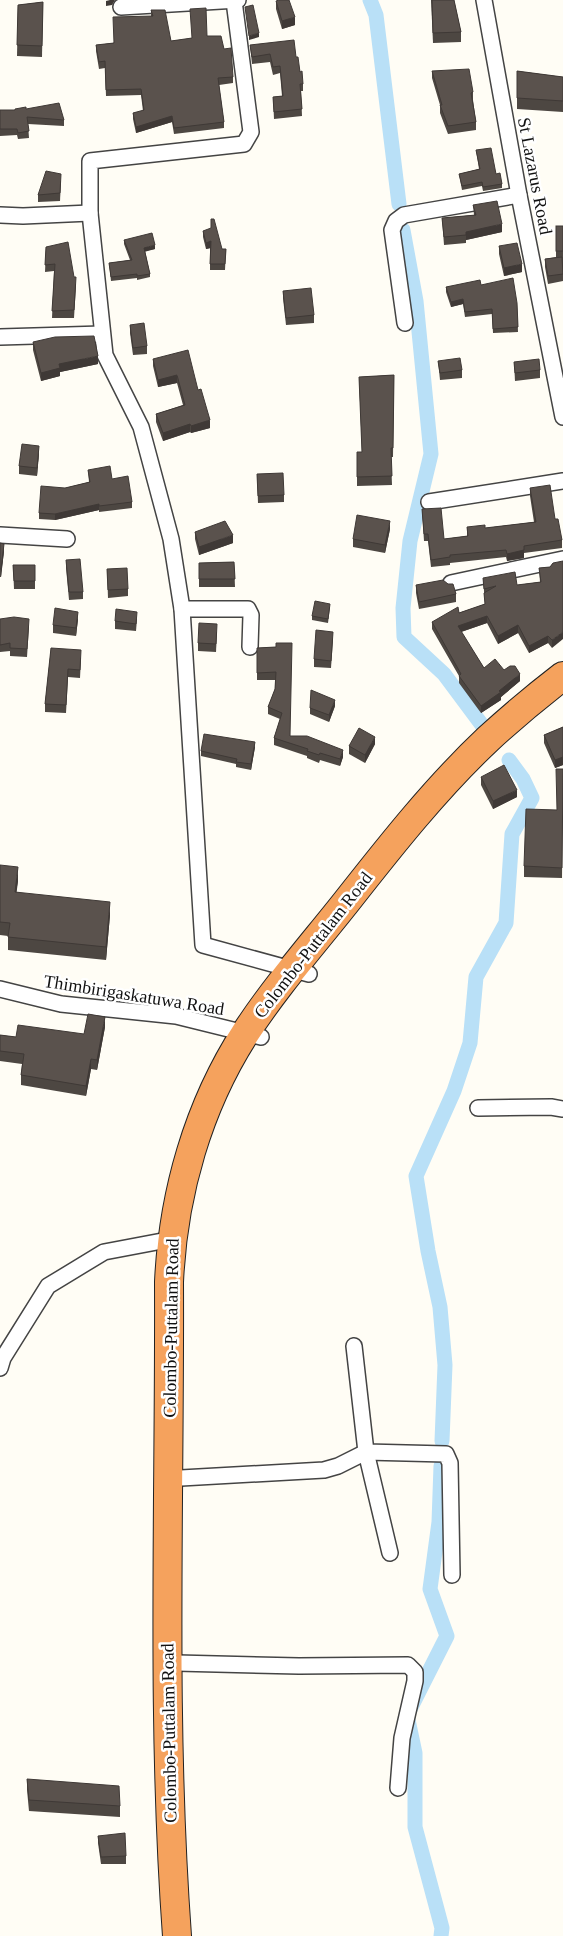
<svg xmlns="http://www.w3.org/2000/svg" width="563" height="1936" font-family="Georgia,serif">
	<rect width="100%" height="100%" fill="#fffdf5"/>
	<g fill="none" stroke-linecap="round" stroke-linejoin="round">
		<g stroke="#b9e0f7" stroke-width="15">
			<polyline points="370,0 376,15 399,204"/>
			<polyline points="403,230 416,301 431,454 410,541 403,608 404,637 444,674 482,725"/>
			<polyline points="442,1441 445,1365 440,1307 428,1251 416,1176 454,1091 470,1043 476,977 506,923 512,834 532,798 523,779 509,760"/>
			<polyline points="441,1466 439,1522 430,1589 447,1636 407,1715 415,1753 415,1827 442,1928 441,1936"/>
		</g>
		<g stroke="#444" stroke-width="18">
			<g id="street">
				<polyline points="484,0 519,195 563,417"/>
				<polyline points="234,1 251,132 244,144 90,161 90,213 105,355 141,427 171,539 182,609 203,945 309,974"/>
				<polyline points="121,7 238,0"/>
				<polyline points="0,215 23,216 90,213"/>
				<polyline points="405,323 392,230 396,221 404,215 519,195"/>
				<polyline points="0,337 102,334"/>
				<polyline points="429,502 563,481"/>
				<polyline points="0,535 67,539"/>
				<polyline points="451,583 563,559"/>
				<polyline points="182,609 248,609 251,615 250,647"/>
				<polyline points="0,989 61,1004 176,1016 261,1037"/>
				<polyline points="478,1108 551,1107 563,1109"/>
				<polyline points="354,1346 366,1452 446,1454 450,1463 452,1575"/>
				<polyline points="0,1368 3,1358 48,1286 104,1252 178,1238"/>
				<polyline points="181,1478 324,1470 338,1466 366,1452 390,1553"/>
				<polyline points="177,1663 299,1666 408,1665 415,1672 415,1681 402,1738 398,1788"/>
			</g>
		</g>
		<g stroke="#222" stroke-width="30">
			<path id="highway" d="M177,1936C161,1718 170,1500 169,1282C173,1194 198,1106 246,1032C276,986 313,944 347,901C391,845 436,788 488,739C512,717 537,696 563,676"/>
		</g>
		<use href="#street" stroke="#fff" stroke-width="15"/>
		<use href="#highway" stroke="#f5a25d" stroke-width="28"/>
	</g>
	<g fill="#4d4742">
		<polygon points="431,0 454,0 461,32 461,42 433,43"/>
		<polygon points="276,1 295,25 282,29 276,9"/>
		<polygon points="43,2 42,57 17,56 18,5"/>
		<polygon points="151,10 171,41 207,36 224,49 233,77 233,83 219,85 224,122 224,128 174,134 172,122 136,133 133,119 133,113 143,111 141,95 106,96 105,68 99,69 96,51 96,45 113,43 151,16"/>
		<polygon points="250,45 296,57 303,84 303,91 301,91 302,116 274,119 273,97 282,96 280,73 273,75 270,62 252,64"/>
		<polygon points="432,71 473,92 473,100 476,122 476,130 448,134 440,113 440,105 432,78"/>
		<polygon points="517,71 563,77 563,112 517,109"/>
		<polygon points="26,109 64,120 64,126 28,124 29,138 18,139 17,135 0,136 0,110 15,110"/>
		<polygon points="476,150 496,174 502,184 502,188 483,191 482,186 462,190 459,174 479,169"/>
		<polygon points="61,181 60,201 38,202 38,195"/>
		<polygon points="473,205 502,232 466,240 466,243 444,245 442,218 474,215"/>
		<polygon points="556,226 563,226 563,281 548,284 545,267 545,259 556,257"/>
		<polygon points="203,231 222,249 226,249 225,270 210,270 210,248 206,249 203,237"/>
		<polygon points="124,240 155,249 145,251 150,274 150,277 137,280 137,278 111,281 109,263 130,260 124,244"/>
		<polygon points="499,246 522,272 504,276 499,254"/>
		<polygon points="46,247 76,285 74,318 52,318 54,271 45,272"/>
		<polygon points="481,285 517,303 518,332 493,333 492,314 465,317 463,304 451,307 446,292 446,287"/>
		<polygon points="283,291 314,315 314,323 286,325 283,298"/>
		<polygon points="130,325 147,346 147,354 133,355 130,333"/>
		<polygon points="33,342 98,364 60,372 60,376 41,381 33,350"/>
		<polygon points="153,359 198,390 210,428 191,433 190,432 163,441 156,422 156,414 183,405 177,383 158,387 153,366"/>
		<polygon points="438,361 462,370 462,378 440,380"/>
		<polygon points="514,362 540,370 540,378 515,381"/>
		<polygon points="394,375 393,457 391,457 392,485 357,486 357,452 362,452 359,377"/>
		<polygon points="39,453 37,476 19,474 19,466"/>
		<polygon points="88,470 112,479 132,502 132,508 99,512 99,510 55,520 39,519 39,513 65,488 89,482"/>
		<polygon points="257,474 284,495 284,502 258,503"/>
		<polygon points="530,488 555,519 562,540 562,548 524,553 524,558 507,561 506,557 450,563 450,565 431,567 428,541 424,541 422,509 444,539 467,536 467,527 485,528 534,522 530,496"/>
		<polygon points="390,529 385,553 353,547 353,539"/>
		<polygon points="195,532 233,543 199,555 195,539"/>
		<polygon points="0,543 4,551 1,577 0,577"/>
		<polygon points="66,560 83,592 83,599 69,600 66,568"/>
		<polygon points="234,562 235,587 199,587 199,563"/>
		<polygon points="553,563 552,648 548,643 529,653 518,633 498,644 487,623 461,632 484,668 504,670 520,681 501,697 501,700 481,713 459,683 459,676 432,629 432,622 485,604 483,578 517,585 540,582 539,568 550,567"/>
		<polygon points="13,565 35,565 35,589 14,589"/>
		<polygon points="107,569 128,589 128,596 108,598"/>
		<polygon points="416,585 456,594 456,602 419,609 416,593"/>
		<polygon points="330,607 328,623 312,620 312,616"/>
		<polygon points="0,619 29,626 27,657 10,656 10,651 0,652"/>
		<polygon points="78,619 76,636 53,633 53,625"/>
		<polygon points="137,619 136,631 115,629 115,621"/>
		<polygon points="217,632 216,652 198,651 198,643"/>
		<polygon points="333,639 331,668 314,667 314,659"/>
		<polygon points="276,647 290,736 343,757 340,766 320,760 319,763 307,758 307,756 274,745 274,738 280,719 268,714 268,707 275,689 275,680 257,680 257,648"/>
		<polygon points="51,648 81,658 80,678 68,677 66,713 45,712 45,704"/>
		<polygon points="335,706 329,722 310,714 310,708"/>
		<polygon points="563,727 563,765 555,768 544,743 544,735"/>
		<polygon points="375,744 365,763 349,754 349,746"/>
		<polygon points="255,747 251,770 236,767 236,764 201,756 201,751"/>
		<polygon points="563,769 562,878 524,877 524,866 557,810"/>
		<polygon points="481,777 517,797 493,809 481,785"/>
		<polygon points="0,865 18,881 16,892 110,915 106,960 8,950 8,936 0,935"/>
		<polygon points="105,1027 97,1070 91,1069 86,1096 21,1085 21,1075 22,1064 0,1061 0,1035 16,1037 84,1034"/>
		<polygon points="27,1779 120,1806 120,1817 29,1811 27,1790"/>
		<polygon points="98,1836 126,1856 126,1864 101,1864 98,1843"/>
	</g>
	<g fill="#3f3936">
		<polygon points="110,0 115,0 112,5 106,6 106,1"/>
		<polygon points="295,17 295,25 282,29 282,21"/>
		<polygon points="259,33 259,37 249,40 249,36"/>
		<polygon points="172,116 172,122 136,133 136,127"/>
		<polygon points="502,224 502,232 466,240 466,232"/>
		<polygon points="211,241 211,248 206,249 206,243"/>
		<polygon points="155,245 155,249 144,252 144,248"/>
		<polygon points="522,264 522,272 504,276 504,268"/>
		<polygon points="463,299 463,304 451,307 451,302"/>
		<polygon points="98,356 98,364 60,372 60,376 41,381 41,373 59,364"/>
		<polygon points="177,375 177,383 158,387 158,380"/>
		<polygon points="210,420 210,428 191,433 191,426"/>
		<polygon points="190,424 190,432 163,441 163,433"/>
		<polygon points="39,446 39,453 37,476 37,468"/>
		<polygon points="99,504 99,510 55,520 55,514"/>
		<polygon points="390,521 390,529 385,553 385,545"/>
		<polygon points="233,535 233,543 199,555 199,547"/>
		<polygon points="4,544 4,551 1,577 1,569"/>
		<polygon points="524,550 524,558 507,561 507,554"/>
		<polygon points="78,612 78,619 76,636 76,628"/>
		<polygon points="487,616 487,623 458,633 458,626"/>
		<polygon points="518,625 518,633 498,644 498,636"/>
		<polygon points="563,632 563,639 552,648 552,640"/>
		<polygon points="548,636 548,643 529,653 529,646"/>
		<polygon points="520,674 520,681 501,697 501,700 481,713 481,706"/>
		<polygon points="335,700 335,706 329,722 329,715"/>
		<polygon points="375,737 375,744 365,763 365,755"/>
		<polygon points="255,742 255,747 251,770 251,764"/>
		<polygon points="343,750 343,757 340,766 340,759"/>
		<polygon points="563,757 563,765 555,768 555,760"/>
		<polygon points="517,790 517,797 493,809 493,801"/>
		<polygon points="18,867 18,881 15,905 15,892"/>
		<polygon points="110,902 110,915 106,960 106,947"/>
		<polygon points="105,1017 105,1027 97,1070 97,1060"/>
		<polygon points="91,1059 91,1069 86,1096 86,1086"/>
	</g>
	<g fill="#5a524d" stroke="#3f3936">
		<polygon points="279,0 289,0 295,17 282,21 276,1"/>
		<polygon points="432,0 454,0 461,32 433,33"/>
		<polygon points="43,2 42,46 17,45 18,5"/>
		<polygon points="253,5 259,33 249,36 245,7"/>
		<polygon points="206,8 207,36 221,36 224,49 231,48 233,77 218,78 224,122 174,128 172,116 136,127 133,113 144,110 141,89 106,90 105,61 99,62 96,45 114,43 113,17 153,16 151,10 165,10 171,41 192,38 190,9"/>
		<polygon points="294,40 296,57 298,57 300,72 302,71 303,84 300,84 302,109 274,112 273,97 283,96 280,66 273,67 270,54 252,57 250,45"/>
		<polygon points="469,69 473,92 471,93 476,122 448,126 440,105 442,105 432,71"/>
		<polygon points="517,71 563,77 563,101 517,98"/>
		<polygon points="59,103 64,120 27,117 29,131 18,133 17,129 0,129 0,110 15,110 15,109 26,107 26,109"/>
		<polygon points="491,148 496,174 500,173 502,184 483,187 482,182 462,186 459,174 480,169 476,150"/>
		<polygon points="46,171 61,174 60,193 38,195"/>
		<polygon points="497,201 502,224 466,232 466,235 444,237 442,218 476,215 473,205"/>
		<polygon points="211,219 214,219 222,249 226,249 225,264 210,264 211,241 206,243 203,231 211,228"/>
		<rect x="556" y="226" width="7" height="25"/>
		<polygon points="152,233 155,245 144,248 150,274 137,276 137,274 111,277 109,263 132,260 124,240"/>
		<polygon points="68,242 74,277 76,277 74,310 52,311 55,264 45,265 46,247"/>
		<polygon points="517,243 522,264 504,268 499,246"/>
		<polygon points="562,257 563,274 548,276 545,259"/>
		<polygon points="513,278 517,303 518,327 493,329 492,309 465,312 463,299 451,302 446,287 480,280 481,285"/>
		<polygon points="311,288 314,315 286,318 283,291"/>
		<polygon points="144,323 147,346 133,348 130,325"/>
		<polygon points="94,336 98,356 59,364 60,368 41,373 33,342 55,337"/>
		<polygon points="188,350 198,390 201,389 210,420 191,426 190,424 163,433 156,414 185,405 177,375 158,380 153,359"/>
		<polygon points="460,358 462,370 440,373 438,361"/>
		<polygon points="539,359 540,370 515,373 514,362"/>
		<polygon points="394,375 393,448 391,448 392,476 357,477 357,452 362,452 359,377"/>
		<polygon points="22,444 39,446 37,468 19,466"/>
		<polygon points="110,466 112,479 128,476 132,502 99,506 99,504 55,514 39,513 41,486 65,488 90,482 88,470"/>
		<polygon points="283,473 284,495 258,496 257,474"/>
		<polygon points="550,485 555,519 558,519 562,540 524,546 524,550 507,554 506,550 450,555 450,557 431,560 428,534 424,534 422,509 441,508 444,539 468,536 467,527 485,525 485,528 536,522 530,488"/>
		<polygon points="357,515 390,521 385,545 353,539"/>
		<polygon points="225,521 233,535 199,547 195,532"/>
		<polygon points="0,543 4,544 1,569 0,569"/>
		<polygon points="80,559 83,592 69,592 66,560"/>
		<polygon points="563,561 563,632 552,640 548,636 529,646 518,625 498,636 487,616 458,626 484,668 495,659 504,670 510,666 515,666 520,674 499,691 501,692 481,706 459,676 461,674 432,622 458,607 459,613 485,604 484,593 496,586 484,589 483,578 515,572 517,585 541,582 539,568 550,567 553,563"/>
		<polygon points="234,562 235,579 199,579 199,563"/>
		<polygon points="13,565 35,565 35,581 14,581"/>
		<polygon points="127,568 128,589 108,590 107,569"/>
		<polygon points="443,580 448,584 453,584 456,594 419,602 416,585"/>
		<polygon points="315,601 330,604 328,619 312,616"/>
		<polygon points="55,608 78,612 76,628 53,625"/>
		<polygon points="116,609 137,612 136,624 115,621"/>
		<polygon points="14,617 29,619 27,649 10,648 10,643 0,645 0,619"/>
		<polygon points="199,623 217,624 216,644 198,643"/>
		<polygon points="316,630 333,632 331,661 314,659"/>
		<polygon points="276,643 292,643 290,736 307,736 343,750 340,759 320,753 319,755 307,751 308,749 274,738 282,713 268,707 275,689 276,672 257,673 257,648 276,647"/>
		<polygon points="51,648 81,650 80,670 68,669 66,705 45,704"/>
		<polygon points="311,690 335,700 329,715 310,708"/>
		<polygon points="563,727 563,757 555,760 544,735"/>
		<polygon points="359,728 375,737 365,755 349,746"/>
		<polygon points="204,734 255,742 251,764 236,762 237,759 201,751"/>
		<polygon points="504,765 517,790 493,801 481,777"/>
		<polygon points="556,769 563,769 562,868 524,866 526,809 557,810"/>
		<polygon points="0,865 18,867 15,892 110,902 106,947 8,937 10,923 0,922"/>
		<polygon points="88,1014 105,1017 97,1060 91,1059 86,1086 21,1075 24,1054 0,1051 0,1035 16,1037 18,1025 84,1034"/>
		<polygon points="27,1779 119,1786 120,1806 29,1800"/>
		<polygon points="125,1833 126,1856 101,1857 98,1836"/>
	</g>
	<g text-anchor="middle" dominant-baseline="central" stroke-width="5" stroke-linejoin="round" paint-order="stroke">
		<g font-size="18" fill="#111" stroke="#fff">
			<text transform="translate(535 176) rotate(79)">St Lazarus Road</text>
			<text transform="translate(313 945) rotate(-52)">Colombo-Puttalam Road</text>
			<text transform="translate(134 995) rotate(9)">Thimbirigaskatuwa Road</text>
			<text transform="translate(171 1328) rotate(-89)">Colombo-Puttalam Road</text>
			<text transform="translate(169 1733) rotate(-91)">Colombo-Puttalam Road</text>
		</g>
	</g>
</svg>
